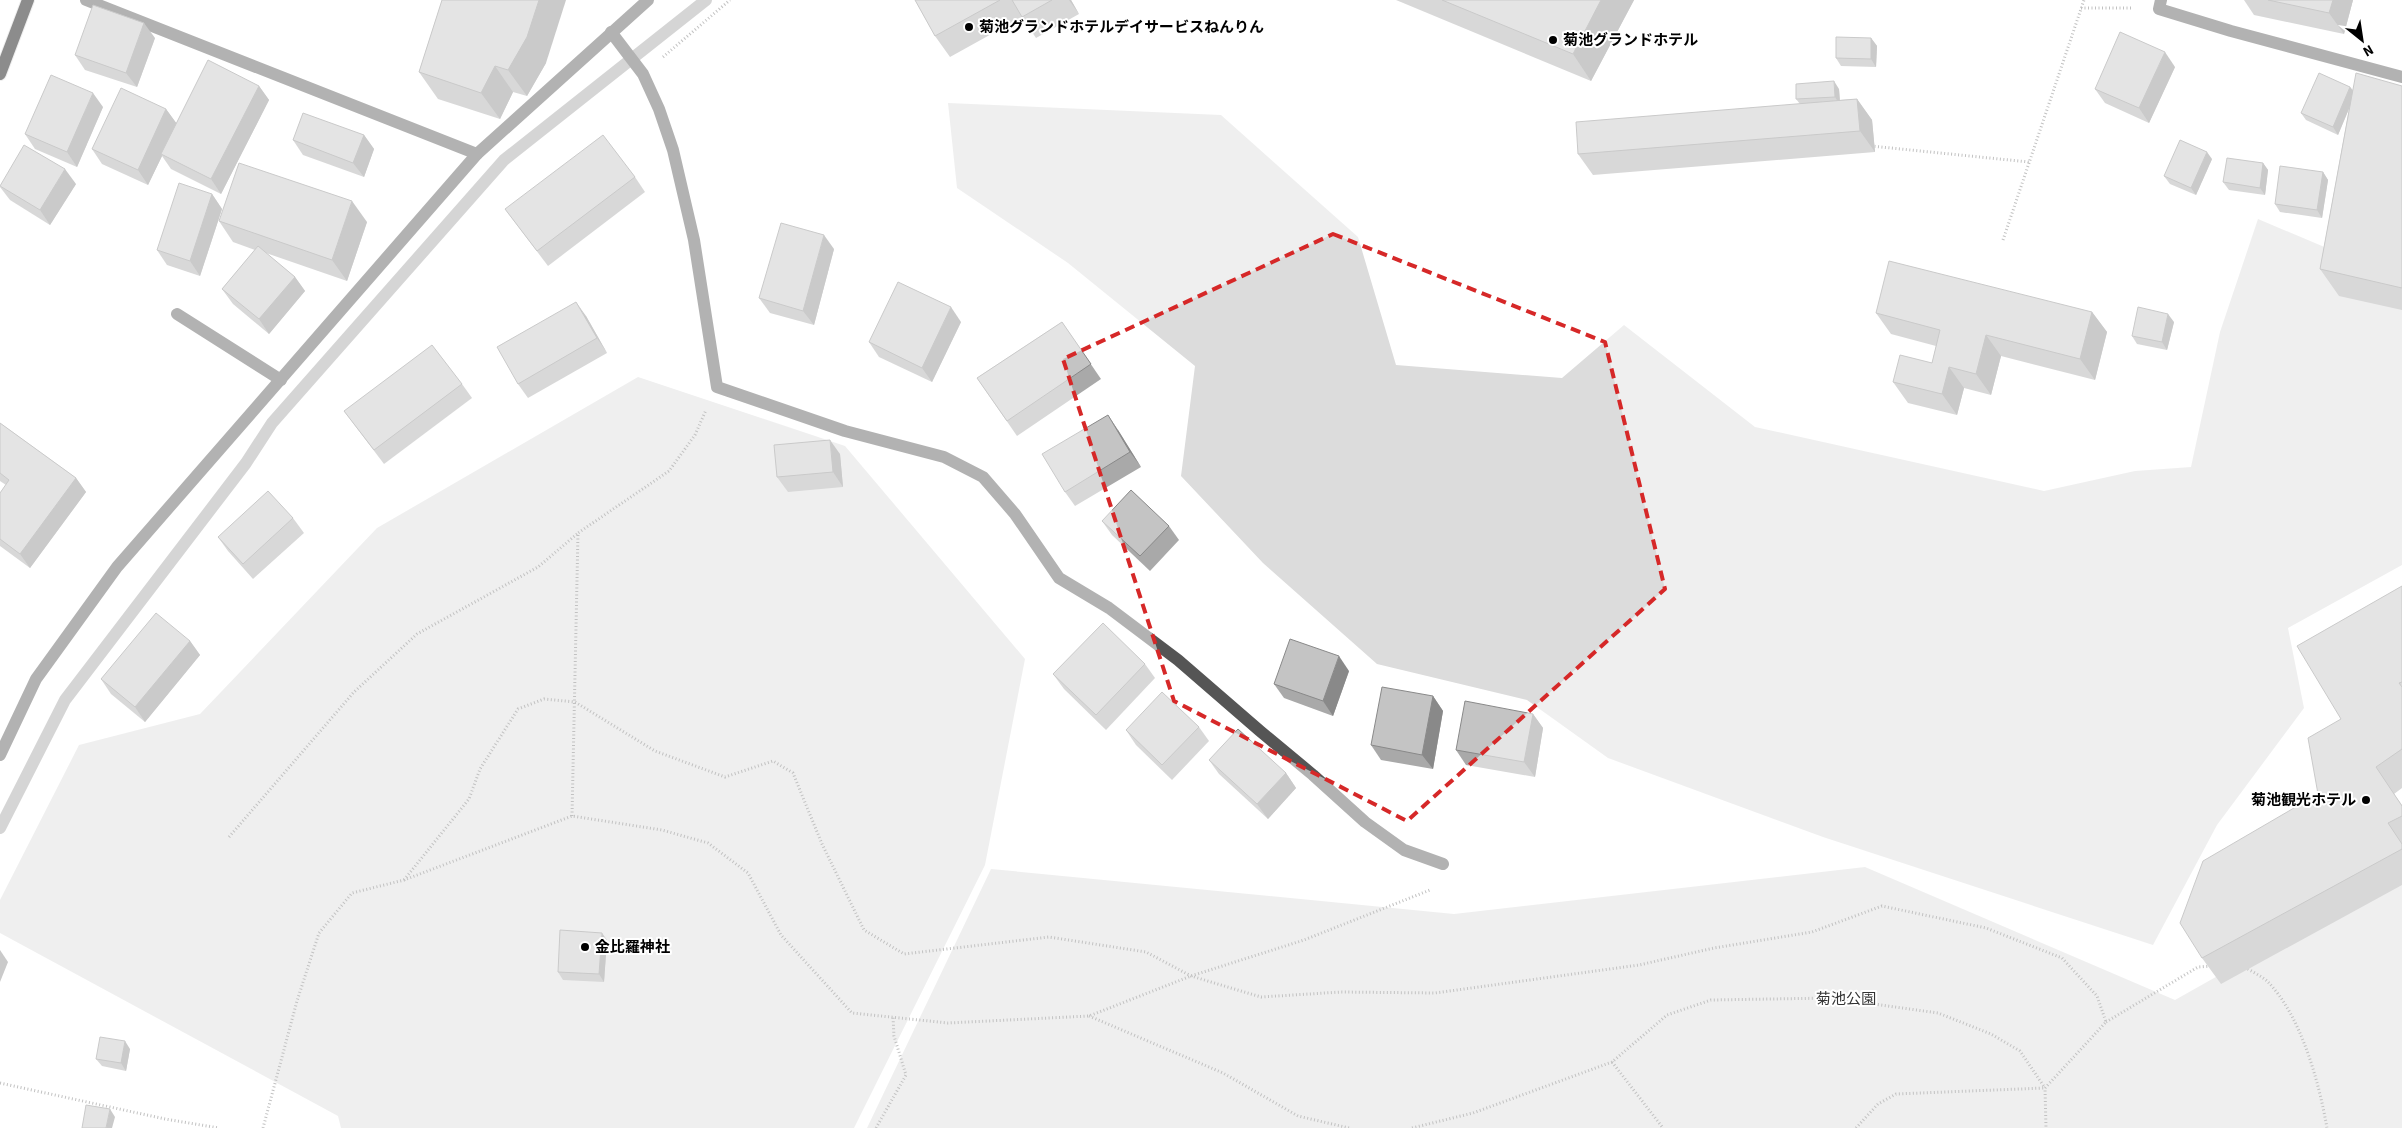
<svg xmlns="http://www.w3.org/2000/svg" width="2402" height="1128" font-family="'Source Sans 3','Noto Sans JP',sans-serif">
	<rect width="100%" height="100%" fill="#fff"/>
	<g fill="#dcdcdc">
		<polygon points="948,103 1221,115 1358,237 1396,365 1562,378 1624,325 1755,427 2044,491 2135,471 2191,467 2220,332 2258,219 2367,265 2402,283 2402,565 2288,628 2304,708 2217,825 2153,945 1823,837 1608,758 1527,700 1377,664 1263,563 1181,476 1195,366 1068,263 957,188"/>
		<polygon points="638,377 845,446 1025,659 985,865 854,1128 341,1128 338,1116 0,933 0,900 79,745 200,714 377,528"/>
		<polygon points="1865,867 2175,1000 2402,872 2402,1128 867,1128 991,869 1454,914"/>
	</g>
	<g fill="none" stroke-linecap="round" stroke-linejoin="round">
		<polyline stroke="#a3a3a3" stroke-width="12" points="0,828 65,700 246,463 272,423 504,160 706,0"/>
		<g stroke="#dbdbdb" stroke-width="14">
			<polyline id="major" points="0,74 28,0"/>
		</g>
		<g stroke="#777" stroke-width="3" stroke-dasharray="1 2.5" stroke-linecap="butt">
			<polyline points="2081,8 2133,8"/>
			<polyline points="663,57 730,0"/>
			<polyline points="1871,146 2029,162"/>
			<polyline points="2003,240 2084,0"/>
			<polyline points="572,816 578,533 669,471 695,435 706,410"/>
			<polyline points="229,837 354,692 417,634 538,567 577,534"/>
			<polyline points="404,880 469,799 480,769 518,709 544,699 575,702 655,751 725,777 773,761 793,773 822,844 864,930 904,954 1049,937 1146,952 1191,976 1261,997 1341,992 1435,993 1639,965 1714,948 1812,932 1882,906 1986,928 2062,958 2097,996 2106,1022 2045,1088 2046,1128"/>
			<path d="M2245,967C2252,972 2262,976 2268,982C2301,1016 2319,1082 2327,1128"/>
			<polyline points="1089,1016 1223,1073 1298,1116 1349,1128"/>
			<polyline points="2106,1022 2198,967 2212,966"/>
			<polyline points="1612,1062 1663,1128"/>
			<polyline points="0,1083 165,1119 219,1128"/>
			<polyline points="263,1128 297,1001 319,933 352,893 404,880 572,816 662,830 708,843 748,873 781,935 852,1013 948,1023 1089,1016 1191,976 1304,940 1430,890"/>
			<polyline points="876,1128 906,1075 894,1036 893,1017"/>
			<polyline points="1412,1128 1473,1113 1612,1062 1667,1015 1711,1000 1831,998 1938,1013 1991,1034 2020,1051 2045,1088"/>
			<polyline points="1856,1128 1878,1104 1896,1094 2044,1088"/>
		</g>
		<g stroke="#555" stroke-width="12">
			<polyline points="86,0 477,154"/>
			<polyline points="2161,0 2159,9 2231,31 2402,77"/>
			<polyline points="611,32 643,74 659,109 673,150 694,240 717,387 845,431 944,457 983,477 1015,514 1059,578 1109,608 1178,660 1260,731 1313,775 1365,822 1404,850 1443,864"/>
			<polyline points="177,314 281,380"/>
			<polyline points="0,755 36,679 117,567 477,154 648,0"/>
		</g>
		<use href="#major" stroke="#000" stroke-width="12"/>
	</g>
	<g fill="#a9a9a9">
		<polygon points="442,0 546,63 527,96 513,92 500,119 438,99 419,72"/>
		<polygon points="915,0 1071,0 1079,14 1036,38 1022,17 950,57 935,36"/>
		<polygon points="1396,0 1634,0 1591,81"/>
		<polygon points="2244,0 2353,0 2344,34 2254,15"/>
		<polygon points="155,38 137,87 85,70 75,55"/>
		<polygon points="1871,38 1877,46 1876,67 1841,66 1836,58"/>
		<polygon points="2175,67 2149,123 2105,103 2095,89"/>
		<polygon points="259,86 269,100 221,194 171,169 162,156 148,185 102,164 92,149 166,109 176,123"/>
		<polygon points="2402,86 2402,310 2339,296 2320,269 2349,109 2338,135 2306,120 2301,113 2350,87 2353,90"/>
		<polygon points="1839,89 1840,100 1857,99 1872,120 1875,152 1593,175 1578,154 1800,104 1796,99"/>
		<polygon points="103,107 77,167 35,149 25,134"/>
		<polygon points="364,135 374,149 364,177 303,155 293,140"/>
		<polygon points="2212,159 2196,195 2170,184 2164,176"/>
		<polygon points="2263,163 2268,170 2265,195 2229,190 2223,182"/>
		<polygon points="2323,172 2328,180 2322,218 2280,212 2275,204"/>
		<polygon points="635,177 645,192 548,266 505,209"/>
		<polygon points="76,184 50,225 10,200 0,187"/>
		<polygon points="212,194 222,209 200,276 167,265 157,250"/>
		<polygon points="219,221 367,222 347,281 266,253 295,277 305,291 269,334 233,304 222,289 255,250 233,242"/>
		<polygon points="834,249 814,325 770,313 759,298"/>
		<polygon points="2092,312 2107,332 2095,380 2001,356 1991,395 1964,388 1957,415 1908,403 1893,382 1932,363 1936,346 1891,334 1876,313"/>
		<polygon points="586,316 607,353 528,398 518,384"/>
		<polygon points="961,322 932,382 879,357 869,342"/>
		<polygon points="1062,322 1101,379 1017,436 977,378"/>
		<polygon points="2174,322 2167,350 2137,344 2132,336"/>
		<polygon points="462,384 472,398 384,464 344,411"/>
		<polygon points="0,423 76,478 86,492 30,568 0,546 0,493 6,485 0,481"/>
		<polygon points="1118,430 1141,467 1075,506 1065,492"/>
		<polygon points="840,454 843,487 788,492 777,477"/>
		<polygon points="293,518 304,533 253,579 228,551 218,537"/>
		<polygon points="1102,521 1169,526 1179,540 1150,571 1112,535"/>
		<polygon points="2402,586 2402,788 2394,794 2402,805 2402,885 2221,984 2202,958 2318,794 2341,719"/>
		<polygon points="190,641 200,655 145,722 111,694 101,679"/>
		<polygon points="1145,664 1155,678 1106,730 1064,689 1053,674"/>
		<polygon points="1349,671 1333,716 1284,698 1274,684"/>
		<polygon points="1433,696 1443,711 1433,769 1381,760 1371,745"/>
		<polygon points="1533,714 1543,728 1535,777 1466,765 1456,750"/>
		<polygon points="1199,727 1209,741 1172,780 1136,745 1126,730"/>
		<polygon points="1209,760 1286,773 1296,788 1268,819 1219,774"/>
		<polygon points="607,940 604,982 563,980 558,972"/>
		<polygon points="130,1049 126,1071 102,1066 96,1059"/>
	</g>
	<g fill="#898989">
		<polygon points="539,0 566,0 546,63 527,96 508,70"/>
		<polygon points="1069,0 1071,0 1079,14"/>
		<polygon points="1601,0 1634,0 1591,81 1573,54"/>
		<polygon points="2333,0 2353,0 2344,34 2329,13"/>
		<polygon points="144,23 155,38 137,87 126,73"/>
		<polygon points="1871,38 1877,46 1876,67 1871,59"/>
		<polygon points="2165,52 2175,67 2149,123 2139,108"/>
		<polygon points="495,66 513,92 500,119 481,93"/>
		<polygon points="1834,81 1839,89 1840,105 1835,97"/>
		<polygon points="259,86 269,100 221,194 211,179"/>
		<polygon points="2350,87 2355,94 2338,135 2333,127"/>
		<polygon points="93,93 103,107 77,167 67,152"/>
		<polygon points="1857,99 1872,120 1875,152 1860,131"/>
		<polygon points="166,109 177,124 161,154 162,156 148,185 138,170"/>
		<polygon points="364,135 374,149 364,177 353,163"/>
		<polygon points="2207,152 2212,159 2196,195 2191,188"/>
		<polygon points="2263,163 2268,170 2265,195 2260,188"/>
		<polygon points="65,169 76,184 50,225 40,210"/>
		<polygon points="2323,172 2328,180 2322,218 2317,210"/>
		<polygon points="212,194 222,209 200,276 190,261"/>
		<polygon points="352,201 367,222 347,281 332,260"/>
		<polygon points="824,235 834,249 814,325 803,311"/>
		<polygon points="295,277 305,291 269,334 259,319"/>
		<polygon points="576,302 586,316 607,353 597,338"/>
		<polygon points="951,307 961,322 932,382 922,368"/>
		<polygon points="2092,312 2107,332 2095,380 2080,359"/>
		<polygon points="2168,314 2174,322 2167,350 2162,342"/>
		<polygon points="1986,335 2001,356 1991,395 1976,374"/>
		<polygon points="1949,367 1964,388 1957,415 1942,394"/>
		<polygon points="1108,415 1118,430 1141,467 1130,452"/>
		<polygon points="830,440 840,454 843,487 833,472"/>
		<polygon points="76,478 86,492 30,568 20,554"/>
		<polygon points="190,641 200,655 145,722 135,707"/>
		<polygon points="1339,656 1349,671 1333,716 1323,701"/>
		<polygon points="1433,696 1443,711 1433,769 1422,755"/>
		<polygon points="1533,714 1543,728 1535,777 1524,762"/>
		<polygon points="1286,773 1296,788 1268,819 1257,804"/>
		<polygon points="602,933 607,940 604,982 599,974"/>
		<polygon points="0,950 8,962 0,982"/>
		<polygon points="125,1041 130,1049 126,1071 121,1063"/>
		<polygon points="110,1109 115,1117 112,1128 106,1128"/>
	</g>
	<g fill="#c4c4c4" stroke="#898989">
		<polygon points="442,0 539,0 527,37 508,70 495,66 481,93 419,72"/>
		<polygon points="915,0 1000,0 935,36"/>
		<polygon points="1012,0 1052,0 1022,17"/>
		<polygon points="1442,0 1601,0 1573,54"/>
		<polygon points="2268,0 2333,0 2329,13"/>
		<polygon points="93,5 144,23 126,73 75,55"/>
		<polygon points="2120,32 2165,52 2139,108 2095,89"/>
		<polygon points="1836,37 1871,38 1871,59 1836,58"/>
		<polygon points="208,60 259,86 211,179 161,154"/>
		<polygon points="2319,73 2350,87 2333,127 2301,113"/>
		<polygon points="2356,73 2402,86 2402,288 2320,269"/>
		<polygon points="51,75 93,93 67,152 25,134"/>
		<polygon points="1834,81 1835,97 1796,99 1796,84"/>
		<polygon points="121,88 166,109 138,170 92,149"/>
		<polygon points="1857,99 1860,131 1578,154 1576,122"/>
		<polygon points="303,113 364,135 353,163 293,140"/>
		<polygon points="603,135 635,177 537,251 505,209"/>
		<polygon points="2180,140 2207,152 2191,188 2164,176"/>
		<polygon points="24,145 65,169 40,210 0,186"/>
		<polygon points="2227,158 2263,163 2260,188 2223,182"/>
		<polygon points="239,163 352,201 332,260 219,221"/>
		<polygon points="2280,166 2323,172 2317,210 2275,204"/>
		<polygon points="179,183 212,194 190,261 157,250"/>
		<polygon points="781,223 824,235 803,311 759,298"/>
		<polygon points="258,246 295,277 259,319 222,289"/>
		<polygon points="1889,261 2092,312 2080,359 1986,335 1976,374 1949,367 1942,394 1893,382 1900,355 1932,363 1940,330 1876,313"/>
		<polygon points="898,282 951,307 922,368 869,342"/>
		<polygon points="576,302 597,338 518,384 497,347"/>
		<polygon points="2138,307 2168,314 2162,342 2132,336"/>
		<polygon points="1062,322 1091,364 1007,421 977,378"/>
		<polygon points="432,345 462,384 374,450 344,411"/>
		<polygon points="1108,415 1130,452 1065,492 1042,454"/>
		<polygon points="0,423 76,478 20,554 0,539 0,493 9,480 0,473"/>
		<polygon points="830,440 833,472 777,477 774,445"/>
		<polygon points="1131,490 1169,526 1140,556 1102,521"/>
		<polygon points="268,491 293,518 243,564 218,537"/>
		<polygon points="2402,586 2402,682 2399,683 2402,687 2402,749 2376,767 2402,806 2402,816 2388,823 2402,844 2402,849 2202,958 2180,923 2203,861 2318,794 2308,738 2341,719 2297,646"/>
		<polygon points="156,613 190,641 135,707 101,679"/>
		<polygon points="1103,623 1145,664 1096,715 1053,674"/>
		<polygon points="1290,639 1339,656 1323,701 1274,684"/>
		<polygon points="1382,687 1433,696 1422,755 1371,745"/>
		<polygon points="1162,692 1199,727 1162,765 1126,730"/>
		<polygon points="1465,701 1533,714 1524,762 1456,750"/>
		<polygon points="1238,729 1286,773 1257,804 1209,760"/>
		<polygon points="560,930 602,933 599,974 558,972"/>
		<polygon points="100,1037 125,1041 121,1063 96,1059"/>
		<polygon points="86,1105 110,1109 106,1128 82,1128"/>
	</g>
	<path d="M0 0H2402V1128H0ZM1333,234L1605,342L1665,589L1407,821L1174,701L1063,359Z" fill="#fff" fill-opacity=".55" fill-rule="evenodd"/>
	<path fill="none" stroke="#d62828" stroke-width="4" stroke-dasharray="10 6" stroke-linejoin="round" d="M1333,234L1605,342L1665,589L1407,821L1174,701L1063,359Z"/>
	<g fill="#000" stroke="#fff" stroke-width="2">
		<circle cx="969" cy="27" r="5"/>
		<circle cx="1553" cy="40" r="5"/>
		<circle cx="2366" cy="800" r="5"/>
		<circle cx="585" cy="947" r="5"/>
	</g>
	<g text-anchor="middle" dominant-baseline="central" stroke-width="4" stroke-linejoin="round" paint-order="stroke">
		<g font-size="15" font-weight="bold" fill="#000" stroke="#fff" text-anchor="start">
			<text x="979" y="27">菊池グランドホテルデイサービスねんりん</text>
			<text x="1563" y="40">菊池グランドホテル</text>
			<text x="2356" y="800" text-anchor="end">菊池観光ホテル</text>
			<text x="595" y="947">金比羅神社</text>
		</g>
		<g font-size="15" fill="#333" stroke="#fff">
			<text x="1846" y="999">菊池公園</text>
		</g>
	</g>
	<g transform="translate(2362 40) rotate(150)" stroke="#ffffff" stroke-width="4" paint-order="stroke">
	<path d="M0-4L9 19L0 12L-9 19Z" fill="#000000"/>
	<text y="-8" font-size="14" font-weight="bold" text-anchor="middle" fill="#000000">N</text>
	</g>
</svg>
